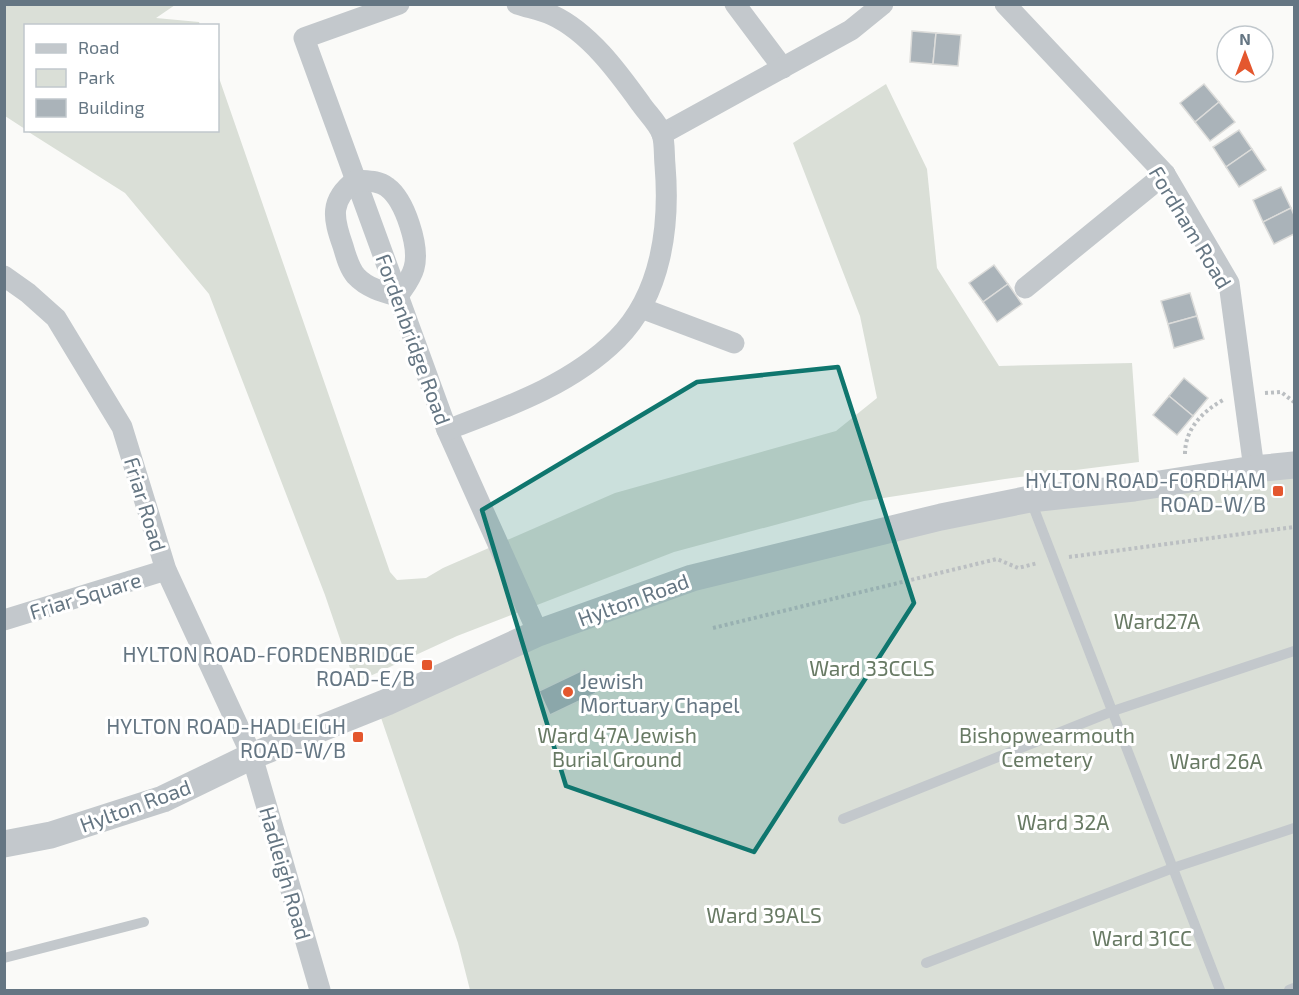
<svg xmlns="http://www.w3.org/2000/svg" width="1299" height="995" font-family="'Exo 2',sans-serif">
	<rect width="100%" height="100%" fill="#fafaf8"/>
	<g fill="#dadfd7">
		<polygon points="4,5 175,5 156,18 199,22 200,25 26,26 25,129 5,116"/>
		<polygon points="218,75 390,572 397,580 426,578 443,568 615,493 836,431 877,398 860,316 793,143 886,84 927,169 937,268 999,366 1132,363 1139,462 1005,479 864,501 674,552 457,636 355,683 325,595 209,294 125,193 27,131 218,130"/>
		<polygon points="1294,465 1294,990 470,990 458,943 377,706 797,551"/>
	</g>
	<g fill="#aab3b9" stroke="#dcdcda" stroke-width="1.5">
		<polygon points="912,31 936,33 933,64 910,62"/>
		<polygon points="936,33 961,35 958,66 933,64"/>
		<polygon points="1204,84 1219,102 1195,122 1180,103"/>
		<polygon points="1219,102 1235,122 1210,141 1195,122"/>
		<polygon points="1239,130 1252,149 1226,167 1213,147"/>
		<polygon points="1252,149 1266,170 1239,187 1226,167"/>
		<polygon points="1281,187 1291,208 1263,222 1253,200"/>
		<polygon points="1291,208 1294,215 1294,234 1274,244 1263,222"/>
		<polygon points="994,265 1008,284 983,302 969,283"/>
		<polygon points="1008,284 1022,304 997,322 983,302"/>
		<polygon points="1190,293 1197,316 1168,324 1161,301"/>
		<polygon points="1197,316 1204,339 1174,348 1168,324"/>
		<polygon points="1184,378 1208,398 1193,416 1169,396"/>
		<polygon points="1169,396 1193,416 1177,435 1153,415"/>
		<polygon points="585,669 596,693 550,715 539,691"/>
	</g>
	<g fill="none" stroke-linecap="round" stroke-linejoin="round">
		<g stroke="#bbbfc2" stroke-width="4" stroke-dasharray="3 3" stroke-linecap="butt">
			<polyline points="1265,393 1281,392 1294,402"/>
			<path d="M1185,454C1185,429 1202,412 1223,400"/>
			<polyline points="1069,557 1294,527"/>
			<polyline points="713,628 997,559 1018,568 1038,563"/>
		</g>
		<g stroke="#c3c8cc" stroke-width="10">
			<polyline points="1031,501 1220,990"/>
			<polyline points="843,819 1113,711 1294,651"/>
			<polyline points="4,958 144,922"/>
			<polyline points="926,963 1173,868 1294,828"/>
			<polyline points="1289,990 1294,988"/>
		</g>
		<g stroke="#c3c8cc" stroke-width="21">
			<polyline points="399,4 304,38 447,430 538,633"/>
			<polyline points="735,4 783,68"/>
			<polyline points="1005,4 1165,174 1229,283 1254,469"/>
			<polyline points="662,134 851,30 883,4"/>
			<path d="M356,180C367,181 378,180 387,187C405,200 420,247 414,268C411,279 404,287 398,296C383,292 367,288 356,276C349,268 346,256 343,246C333,218 329,200 356,180Z"/>
			<polyline points="4,276 28,293 56,318 122,427 166,570 252,756 320,990"/>
			<polyline points="1025,288 1165,174"/>
			<polyline points="641,308 734,343"/>
			<path d="M447,430C507,407 571,385 617,339C662,294 670,225 665,165C664,156 665,142 662,134C658,123 647,113 641,104C618,72 589,32 552,15C541,10 529,8 517,4"/>
			<polyline points="4,620 166,570"/>
		</g>
		<polyline stroke="#c3c8cc" stroke-width="27" points="4,844 51,835 163,799 252,756 387,702 538,633 692,578 941,517 1030,499 1134,488 1254,469 1294,465"/>
	</g>
	<path fill="#0f766e" fill-opacity="0.2" stroke="#0f766e" stroke-width="4.5" stroke-linejoin="round" d="M838,367L914,603L754,852L566,786L482,510L697,382Z"/>
	<g fill="#e4572e" stroke="#fff" stroke-width="2">
		<rect x="1272" y="485" width="12" height="12" rx="3"/>
		<rect x="421" y="659" width="12" height="12" rx="3"/>
		<circle cx="568" cy="692" r="6"/>
		<rect x="352" y="731" width="12" height="12" rx="3"/>
	</g>
	<g text-anchor="middle" dominant-baseline="central" stroke-width="6" stroke-linejoin="round" paint-order="stroke">
		<g font-size="21" fill="#657683" stroke="#fff">
			<text transform="translate(1191 227) rotate(59)">Fordham Road</text>
			<text transform="translate(414 339) rotate(70)">Fordenbridge Road</text>
			<text transform="translate(146 504) rotate(73)">Friar Road</text>
			<text transform="translate(85 595) rotate(-17)">Friar Square</text>
			<text transform="translate(633 599) rotate(-20)">Hylton Road</text>
			<text transform="translate(135 805) rotate(-20)">Hylton Road</text>
			<text transform="translate(286 873) rotate(74)">Hadleigh Road</text>
		</g>
		<g font-size="21" fill="#657683" stroke="#fff" text-anchor="end">
			<text x="1266" y="479">HYLTON ROAD-FORDHAM<tspan x="1266" dy="24">ROAD-W/B</tspan></text>
			<text x="415" y="653">HYLTON ROAD-FORDENBRIDGE<tspan x="415" dy="24">ROAD-E/B</tspan></text>
			<text x="580" y="680" text-anchor="start">Jewish<tspan x="580" dy="24">Mortuary Chapel</tspan></text>
			<text x="346" y="725">HYLTON ROAD-HADLEIGH<tspan x="346" dy="24">ROAD-W/B</tspan></text>
		</g>
		<g font-size="21" fill="#687a64" stroke="#fff">
			<text x="1157" y="620">Ward27A</text>
			<text x="872" y="667">Ward 33CCLS</text>
			<text x="617" y="734">Ward 47A Jewish<tspan x="617" dy="24">Burial Ground</tspan></text>
			<text x="1047" y="734">Bishopwearmouth<tspan x="1047" dy="24">Cemetery</tspan></text>
			<text x="1216" y="760">Ward 26A</text>
			<text x="1063" y="821">Ward 32A</text>
			<text x="764" y="914">Ward 39ALS</text>
			<text x="1142" y="937">Ward 31CC</text>
		</g>
	</g>
	<rect width="1299" height="995" fill="none" stroke="#657683" stroke-width="12"/>
	<rect x="24" y="24" width="195" height="108" fill="#ffffff" stroke="#c1c8cd" stroke-width="1.5"/>
	<rect x="36" y="44" width="30" height="9" fill="#c3c8cc" stroke="#c1c8cd" stroke-width="1.5"/>
	<text x="78" y="54" font-size="18" fill="#657683">Road</text>
	<rect x="36" y="69" width="30" height="18" fill="#dadfd7" stroke="#c1c8cd" stroke-width="1.5"/>
	<text x="78" y="84" font-size="18" fill="#657683">Park</text>
	<rect x="36" y="99" width="30" height="18" fill="#aab3b9" stroke="#c1c8cd" stroke-width="1.5"/>
	<text x="78" y="114" font-size="18" fill="#657683">Building</text>
	<g transform="translate(1245 54)"><circle r="28" fill="#ffffff" stroke="#c1c8cd" stroke-width="1.5"/>
	<path d="M0-4.5L10 22L0 15L-10 22Z" fill="#e4572e"/>
	<text y="-9" font-size="16" font-weight="bold" text-anchor="middle" fill="#657683">N</text>
	</g>
</svg>
